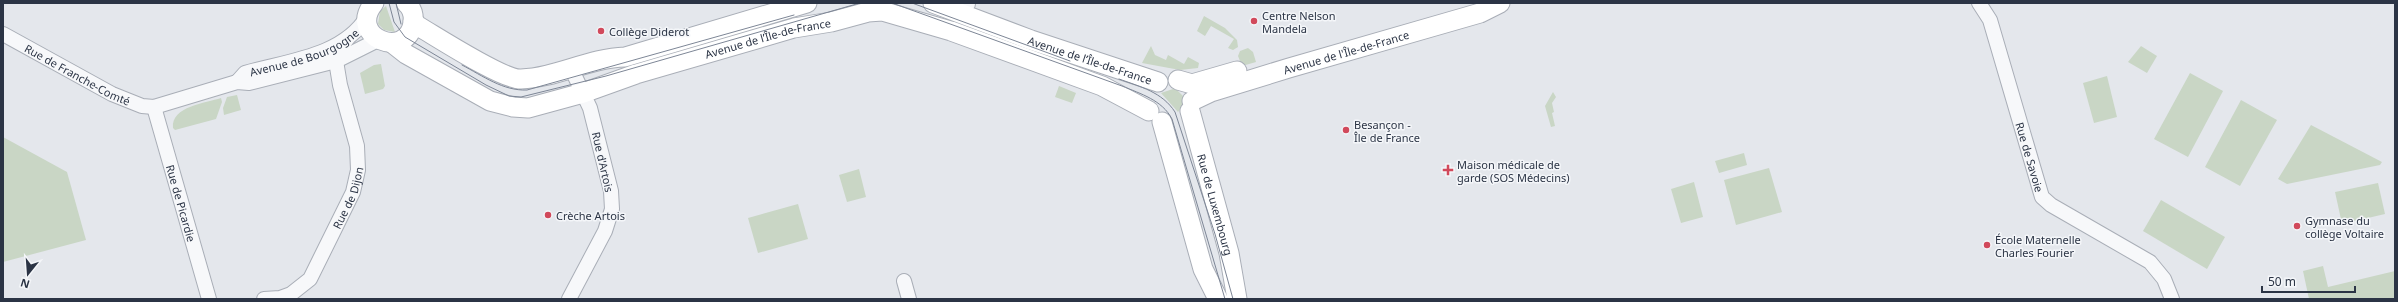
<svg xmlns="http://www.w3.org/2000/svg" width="2398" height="302" font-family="'Noto Sans',sans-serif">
	<rect width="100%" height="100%" fill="#e4e7ec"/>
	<g fill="#c9d6c5">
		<polygon points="386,6 395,32 384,30 378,24 380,11"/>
		<polygon points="1204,16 1225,28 1237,40 1238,47 1233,50 1228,48 1234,39 1211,26 1205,36 1197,31"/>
		<polygon points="1151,46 1155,55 1166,60 1168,55 1184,64 1188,57 1199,63 1198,68 1180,70 1142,63"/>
		<polygon points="2141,46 2157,56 2147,73 2128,62"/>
		<polygon points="1248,48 1253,52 1256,62 1242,66 1238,56 1240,51"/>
		<polygon points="381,64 385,86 383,89 365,94 360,73 374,65"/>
		<polygon points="2190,73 2223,91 2188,157 2154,139"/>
		<polygon points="2107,76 2117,117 2094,123 2083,83"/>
		<polygon points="1059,86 1076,93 1072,103 1055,97"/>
		<polygon points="1173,89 1177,90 1183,96 1183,106 1178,112 1161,93"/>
		<polygon points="1553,92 1556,97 1552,103 1554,112 1552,113 1555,126 1551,127 1545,106"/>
		<polygon points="237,95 241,110 224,115 223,108 227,97"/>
		<path d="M221,98L222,102L216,119L175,130L173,128C171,106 206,103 221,98Z"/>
		<polygon points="2241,100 2277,120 2240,186 2205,167"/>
		<polygon points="2311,125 2382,162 2380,165 2287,184 2278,179"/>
		<polygon points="3,137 67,172 86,240 3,262"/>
		<polygon points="1744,153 1747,165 1719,173 1715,161"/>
		<polygon points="1769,168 1782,212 1736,225 1724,180"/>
		<polygon points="859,169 866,197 847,202 839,175"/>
		<polygon points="1694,182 1703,217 1681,223 1671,189"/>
		<polygon points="2378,183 2385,214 2342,224 2335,192"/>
		<polygon points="2161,200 2225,237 2207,269 2143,231"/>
		<polygon points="798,204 808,239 758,253 748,218"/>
		<polygon points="2323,266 2328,287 2395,271 2395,299 2309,299 2303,271"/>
	</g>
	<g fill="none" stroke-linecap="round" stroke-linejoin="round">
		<g stroke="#a9aeb7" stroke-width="16">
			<g id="street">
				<path id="s1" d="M1979,3L1990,20L2042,197L2051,205L2150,262L2164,279L2172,299"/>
				<polyline points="968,4 968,3"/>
				<path id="s2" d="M3,34L112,94L142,106L154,107L237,82L249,83L336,61L378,40"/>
				<path id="s3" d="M237,82L245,73C286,61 342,57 367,17"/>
				<path id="s4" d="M154,107L209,299"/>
				<polyline points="904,281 909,299"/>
				<path id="s5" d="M264,299L280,298L291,294L310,279L353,192L358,170L357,146L340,85L336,61L341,47L348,38"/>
				<polyline points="569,299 605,231 612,209 611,191 590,108 571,68"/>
			</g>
		</g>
		<g stroke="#a9aeb7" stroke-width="21">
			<g id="secondary">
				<path d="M374,3C346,37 407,61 413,23C414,15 412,8 406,3"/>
				<path id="s6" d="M933,3L1031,40L1158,82"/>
				<path d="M413,21L418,26C437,37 503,80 521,79C556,78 589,58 625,57L807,3"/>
				<path id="s7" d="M392,43L406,54L490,101L513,107L528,108L583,93L636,74L794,28L831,22L868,12L882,11L951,31L1102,86L1149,111"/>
				<polyline points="1178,80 1192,84 1237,71"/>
				<path id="s8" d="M1192,101L1211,92L1289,68L1480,13L1500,3"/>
				<path id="s9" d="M1190,111L1229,253L1237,299"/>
				<polyline points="1162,122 1203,269 1218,299"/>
			</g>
		</g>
		<use href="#street" stroke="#f7f8fa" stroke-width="14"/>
		<use href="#secondary" stroke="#fff" stroke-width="19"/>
		<g stroke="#7d8696" stroke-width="1">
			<polyline points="389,3 394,22 405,37 486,85 509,96 521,97 606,76 860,3"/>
			<polyline points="396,3 401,24"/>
			<path d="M892,3L1122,86C1141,94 1162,100 1172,119L1225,299"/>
			<polyline points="912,3 1070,61"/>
			<path d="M462,65C483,76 503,91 527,90L794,15"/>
			<path d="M1119,79C1141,87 1162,92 1175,112L1215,234L1233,299"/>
		</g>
	</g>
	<g fill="#d1495b" stroke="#f4f6f9" stroke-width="1.5">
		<circle cx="1254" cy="21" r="4"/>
		<circle cx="601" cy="31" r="4"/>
		<circle cx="1346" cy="130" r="4"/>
		<path d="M1446 164h4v4h4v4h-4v4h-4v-4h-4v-4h4z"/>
		<circle cx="548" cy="215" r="4"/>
		<circle cx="2297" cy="226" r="4"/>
		<circle cx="1987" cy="245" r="4"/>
	</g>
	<g text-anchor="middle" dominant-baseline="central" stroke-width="3" stroke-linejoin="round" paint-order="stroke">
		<g font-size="11" fill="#2b3445" stroke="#f4f6f9" text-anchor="start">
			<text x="1262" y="15">Centre Nelson<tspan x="1262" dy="13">Mandela</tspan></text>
			<text x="609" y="31">Collège Diderot</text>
			<text x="1354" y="124">Besançon -<tspan x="1354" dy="13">Île de France</tspan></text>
			<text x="1457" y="164">Maison médicale de<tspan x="1457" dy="13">garde (SOS Médecins)</tspan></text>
			<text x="556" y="215">Crèche Artois</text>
			<text x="2305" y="220">Gymnase du<tspan x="2305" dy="13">collège Voltaire</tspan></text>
			<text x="1995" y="239">École Maternelle<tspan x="1995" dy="13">Charles Fourier</tspan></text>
		</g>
		<g font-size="11" fill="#2b3445" stroke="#f4f6f9">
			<text stroke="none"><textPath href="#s7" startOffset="403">Avenue de l’Île-de-France</textPath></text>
			<text stroke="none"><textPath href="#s3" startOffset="75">Avenue de Bourgogne</textPath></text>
			<text stroke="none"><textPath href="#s8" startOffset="162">Avenue de l'Île-de-France</textPath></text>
			<text stroke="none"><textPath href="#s6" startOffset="167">Avenue de l’Île-de-France</textPath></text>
			<text stroke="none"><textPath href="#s2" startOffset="85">Rue de Franche-Comté</textPath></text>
			<text stroke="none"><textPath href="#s1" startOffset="163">Rue de Savoie</textPath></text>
			<text transform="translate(603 162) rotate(77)">Rue d'Artois</text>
			<text stroke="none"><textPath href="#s5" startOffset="142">Rue de Dijon</textPath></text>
			<text stroke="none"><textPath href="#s4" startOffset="100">Rue de Picardie</textPath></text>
			<text stroke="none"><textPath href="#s9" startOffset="97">Rue de Luxembourg</textPath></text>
		</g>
	</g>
	<rect width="2398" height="302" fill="none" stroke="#2b3445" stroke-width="8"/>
	<g transform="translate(28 274) rotate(197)" stroke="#f4f6f9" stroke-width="3" paint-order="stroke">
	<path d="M0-3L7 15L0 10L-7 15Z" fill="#2b3445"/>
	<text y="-6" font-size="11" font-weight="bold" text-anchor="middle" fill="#2b3445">N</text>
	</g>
	<path d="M2262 286v6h93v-6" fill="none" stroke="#2b3445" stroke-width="2"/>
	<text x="2268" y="286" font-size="12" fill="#2b3445" stroke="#f4f6f9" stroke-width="3" paint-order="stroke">50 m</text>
</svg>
